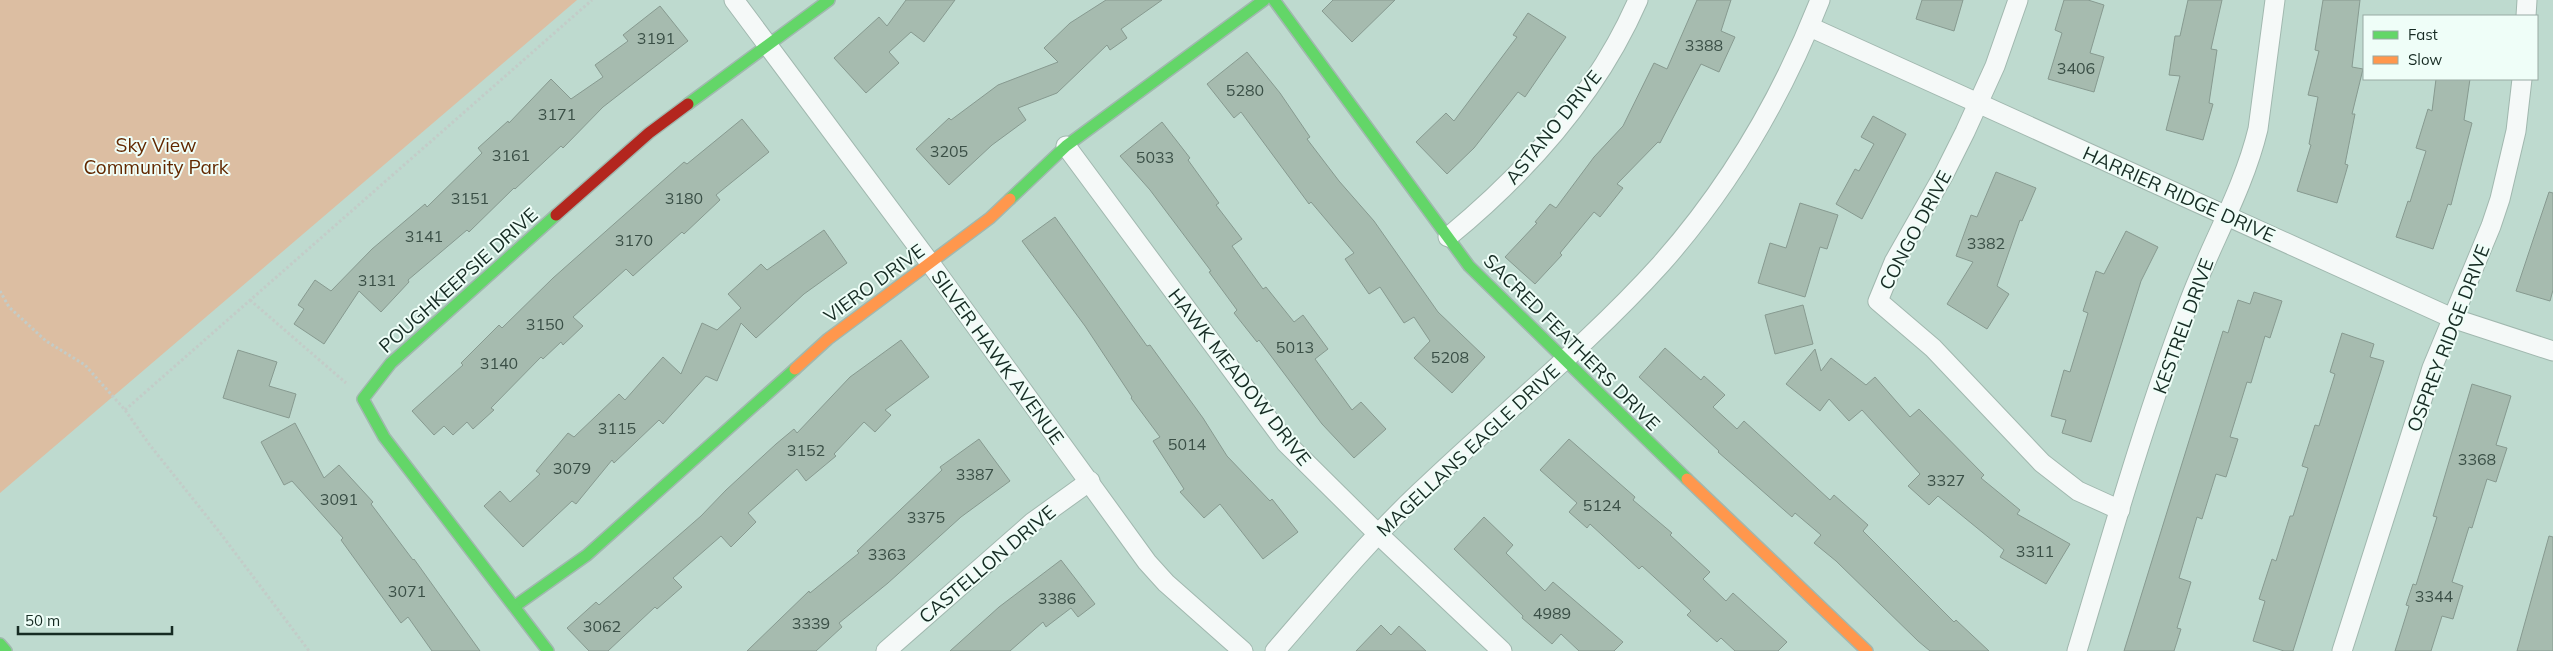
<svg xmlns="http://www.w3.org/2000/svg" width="2553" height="651" font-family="Mulish,sans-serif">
	<rect width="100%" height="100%" fill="#bedacf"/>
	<polygon fill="#dcbea2" points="0,0 577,0 0,493"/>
	<g fill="#a6bbaf" stroke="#879a90">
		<polygon points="906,0 955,0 924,42 911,32 889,52 899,63 866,93 834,58 879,17 887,26"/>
		<polygon points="1106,0 1162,0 1121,29 1127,38 1110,50 1107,45 1057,93 1018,108 1026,120 992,145 949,185 916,149 949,118 951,120 998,85 1058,62 1044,48 1070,23"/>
		<polygon points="1333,0 1395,0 1352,42 1322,11"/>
		<polygon points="1697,0 1731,0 1721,31 1735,37 1719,72 1701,64 1660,143 1658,142 1617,184 1623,188 1600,217 1594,212 1560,253 1562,255 1535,284 1505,257 1537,223 1535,222 1550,204 1556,208 1594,157 1623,126 1654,63 1667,69"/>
		<polygon points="1922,0 1963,0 1954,31 1916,19"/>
		<polygon points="2064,0 2088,0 2104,5 2090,53 2104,57 2094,92 2048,79 2062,33 2055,30"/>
		<polygon points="2188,0 2222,0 2211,49 2217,50 2209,103 2213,104 2203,140 2166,130 2180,76 2169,75 2175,36 2180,36"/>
		<polygon points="2323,0 2360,0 2352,67 2363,69 2352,114 2355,114 2345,164 2348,165 2337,203 2297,191 2311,145 2309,144 2318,97 2308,95 2319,51 2315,50"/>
		<polygon points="660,6 688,41 603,107 563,148 561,146 515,189 514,188 469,232 467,230 408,280 409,282 381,312 359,291 324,344 294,324 304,309 298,305 315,280 331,291 372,249 425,204 427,207 482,153 478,148 508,121 509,123 551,79 571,99 603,77 595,65 628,41 623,35"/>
		<polygon points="1528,13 1566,37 1525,97 1518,92 1474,148 1447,174 1416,142 1446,113 1454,121 1517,37 1513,35"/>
		<polygon points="1247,52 1280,93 1310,137 1307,139 1339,181 1374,221 1438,312 1485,357 1452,393 1414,358 1430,341 1414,317 1404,323 1380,287 1369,294 1345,259 1354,253 1311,202 1309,204 1241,112 1234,118 1207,84"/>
		<polygon points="2436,79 2470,79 2464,120 2472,123 2451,205 2448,204 2433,249 2396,237 2408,201 2410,202 2426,151 2416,148 2428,109 2432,111"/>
		<polygon points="1873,116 1906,134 1862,219 1836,204 1855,169 1859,171 1874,144 1861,137"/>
		<polygon points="742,119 769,152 716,195 720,200 684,234 682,232 633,276 626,269 573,317 583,326 563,345 561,342 543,359 541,357 491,408 494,410 473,429 467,422 453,435 444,426 434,435 412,411 463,365 461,363 499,325 502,328 553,278 684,162 687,164"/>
		<polygon points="1162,122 1190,158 1188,160 1219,203 1216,205 1242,239 1232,246 1263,289 1266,287 1294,322 1303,315 1328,349 1315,359 1352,410 1361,402 1386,429 1354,458 1322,424 1259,340 1257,342 1234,313 1237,310 1209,272 1211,271 1150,190 1120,156"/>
		<polygon points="1996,172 2036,188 2022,221 2020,220 1997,286 2009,294 1987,329 1947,304 1973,262 1956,256 1971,215 1977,217"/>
		<polygon points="2549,192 2553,193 2553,290 2550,301 2516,291"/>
		<polygon points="1800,203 1838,215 1827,249 1820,247 1805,297 1758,283 1770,243 1786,248"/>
		<polygon points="1055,217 1147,346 1150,345 1203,418 1227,456 1270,501 1272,499 1298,532 1263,559 1220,504 1204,518 1180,492 1184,489 1153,441 1160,437 1131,398 1132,397 1085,326 1022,241"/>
		<polygon points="824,230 847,263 804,294 756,338 741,323 717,381 706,376 663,424 659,420 614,463 612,460 576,504 572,501 523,547 484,506 500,491 510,502 540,474 536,471 568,433 574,437 619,394 625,400 663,357 681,374 702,323 717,330 741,308 728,294 761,264 767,270"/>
		<polygon points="2126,231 2158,247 2141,281 2091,442 2062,433 2066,420 2051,416 2064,370 2070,372 2088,313 2083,311 2096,271 2104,274"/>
		<polygon points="2254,292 2282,301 2270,338 2265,336 2251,383 2247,382 2230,437 2238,439 2226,477 2216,474 2202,519 2197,517 2179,578 2191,582 2177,628 2181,629 2174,651 2124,651 2223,331 2228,333 2238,300 2250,304"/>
		<polygon points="1803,305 1813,344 1775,354 1765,315"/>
		<polygon points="2342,333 2374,344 2370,357 2384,361 2293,651 2284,651 2253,641 2265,601 2259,599 2272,559 2276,561 2290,516 2293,516 2308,468 2302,466 2315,425 2319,426 2335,374 2330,372"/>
		<polygon points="901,340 929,377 885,410 891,415 875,432 864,422 834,454 836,456 806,481 797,469 748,513 756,522 731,547 721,536 673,578 682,587 657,609 655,607 608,651 589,651 567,628 596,602 599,605 701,516 726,490 776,444 794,429 797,433 850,377"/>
		<polygon points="1665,348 1701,380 1704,376 1725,395 1713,407 1737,429 1744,421 1830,500 1834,495 1868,525 1863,531 1954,622 1956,620 1989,651 1930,651 1918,641 1836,561 1814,543 1821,535 1795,513 1792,517 1718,452 1719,451 1639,377"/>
		<polygon points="1815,349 1821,371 1831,358 1866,385 1875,377 1910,417 1919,409 1984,475 1981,478 2020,510 2017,514 2070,544 2046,584 2000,557 2004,550 1938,496 1929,505 1908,486 1920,474 1862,410 1849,421 1829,399 1820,411 1786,384"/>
		<polygon points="238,350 277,362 269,386 296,394 289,418 223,398"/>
		<polygon points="2472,384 2511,396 2496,445 2507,448 2496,482 2487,479 2472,528 2469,527 2452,582 2463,586 2453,619 2442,616 2431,651 2395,651 2409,606 2406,605 2413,584 2416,585 2437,517 2433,516"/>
		<polygon points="295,423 324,478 339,465 373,502 371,504 413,560 414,559 480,651 432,651 408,617 401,623 341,540 343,538 292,481 284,485 261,442"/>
		<polygon points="979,439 1010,481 961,517 888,583 839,623 842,627 816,651 747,651 809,591 810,593 859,553 857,551 942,470 940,467"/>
		<polygon points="1569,439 1635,497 1633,500 1672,533 1670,535 1710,572 1703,579 1726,601 1733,593 1787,642 1778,651 1735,651 1721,638 1717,642 1687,615 1691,611 1642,566 1639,569 1590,524 1587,528 1569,512 1577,503 1540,470"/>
		<polygon points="1484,517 1513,545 1506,553 1545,591 1553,582 1623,642 1614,651 1579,651 1561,634 1552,644 1522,618 1523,616 1454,549"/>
		<polygon points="2549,536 2553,537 2553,651 2517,651"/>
		<polygon points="1061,560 1095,604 1078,617 1071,608 1046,627 1043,622 1010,651 950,651 999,607"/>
		<polygon points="1381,625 1391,635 1399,626 1426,651 1356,651"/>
	</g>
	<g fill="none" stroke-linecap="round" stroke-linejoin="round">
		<g stroke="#a1b8af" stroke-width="21">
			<g id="street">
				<polyline points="734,0 930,263 1147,562 1166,583 1243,651"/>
				<polyline points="2018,0 1995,66 1965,132 1944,174 1894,262 1878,301 1933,348 2042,463 2078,491 2120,510"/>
				<polyline points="2526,16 2527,0"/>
				<polyline points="1810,27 2452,318 2553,351"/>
				<polyline points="1066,146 1286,443 1378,534 1502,651"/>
				<path d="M1448,237C1526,173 1597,94 1638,0"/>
				<polyline points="886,651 1033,522 1090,481"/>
				<path d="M1275,651C1322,597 1368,541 1420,492C1499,416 1587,346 1661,264C1730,186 1782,97 1820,0"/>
				<path d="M2077,651C2112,535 2145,418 2188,305C2210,245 2243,191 2258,129L2275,0"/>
				<polyline points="2342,651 2432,368 2491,226 2500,199 2516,131 2522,79"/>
			</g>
		</g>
		<g stroke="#a1b8af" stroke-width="14">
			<g id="fast">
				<polyline points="1274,0 1469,266 1687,479"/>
				<polyline points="688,104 829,0"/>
				<polyline points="1010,199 1066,146 1264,0"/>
				<polyline points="515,606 587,555 795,369"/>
				<polyline points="0,644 6,651"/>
				<polyline points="548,651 384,437 363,399 391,363 556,215"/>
			</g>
		</g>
		<g stroke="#a1b8af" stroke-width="14">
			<g id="slow">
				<polyline points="795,369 828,339 990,218 1010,199"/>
				<polyline points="1687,479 1867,651"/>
			</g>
		</g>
		<g stroke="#a1b8af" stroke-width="14">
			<polyline id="jam" points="556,215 649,133 688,104"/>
		</g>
		<g stroke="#c3ccc8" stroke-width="3" stroke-dasharray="2.5 2.5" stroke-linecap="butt">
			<polyline points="0,291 9,307 46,341 85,365 125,410 149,444 221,534 309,651"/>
			<polyline points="250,300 346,383"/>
			<polyline points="125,410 592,0"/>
		</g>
		<use href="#street" stroke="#f5f9f8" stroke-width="19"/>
		<use href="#fast" stroke="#63d668" stroke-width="11"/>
		<use href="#slow" stroke="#ff974d" stroke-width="11"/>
		<use href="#jam" stroke="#b3261e" stroke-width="11"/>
	</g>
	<g text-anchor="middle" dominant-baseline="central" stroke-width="4" stroke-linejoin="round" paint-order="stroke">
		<g font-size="16" fill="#3a4f46">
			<text x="656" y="38">3191</text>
			<text x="1704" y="45">3388</text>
			<text x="2076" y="68">3406</text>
			<text x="1245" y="90">5280</text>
			<text x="557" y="114">3171</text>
			<text x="949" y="151">3205</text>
			<text x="511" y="155">3161</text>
			<text x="1155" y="157">5033</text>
			<text x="470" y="198">3151</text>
			<text x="684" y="198">3180</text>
			<text x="424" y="236">3141</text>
			<text x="634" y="240">3170</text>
			<text x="1986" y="243">3382</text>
			<text x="377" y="280">3131</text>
			<text x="545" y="324">3150</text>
			<text x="1295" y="347">5013</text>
			<text x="1450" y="357">5208</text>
			<text x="499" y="363">3140</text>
			<text x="617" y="428">3115</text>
			<text x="1187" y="444">5014</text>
			<text x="806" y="450">3152</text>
			<text x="2477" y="459">3368</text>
			<text x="572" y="468">3079</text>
			<text x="975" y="474">3387</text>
			<text x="1946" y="480">3327</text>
			<text x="339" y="499">3091</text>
			<text x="1602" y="505">5124</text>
			<text x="926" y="517">3375</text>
			<text x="2035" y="551">3311</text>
			<text x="887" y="554">3363</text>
			<text x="407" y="591">3071</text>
			<text x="2434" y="596">3344</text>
			<text x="1057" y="598">3386</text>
			<text x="1552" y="613">4989</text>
			<text x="811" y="623">3339</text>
			<text x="602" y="626">3062</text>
		</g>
		<g font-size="19" fill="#162b23" stroke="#effef8">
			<text transform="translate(1553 127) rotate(-51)">ASTANO DRIVE</text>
			<text transform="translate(2179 194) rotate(24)">HARRIER RIDGE DRIVE</text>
			<text transform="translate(1915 230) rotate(-62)">CONGO DRIVE</text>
			<text transform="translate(458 280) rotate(-42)">POUGHKEEPSIE DRIVE</text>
			<text transform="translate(874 283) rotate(-36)">VIERO DRIVE</text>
			<text transform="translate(2183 326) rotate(-70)">KESTREL DRIVE</text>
			<text transform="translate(2448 338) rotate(-69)">OSPREY RIDGE DRIVE</text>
			<text transform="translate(1572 342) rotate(45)">SACRED FEATHERS DRIVE</text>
			<text transform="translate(998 357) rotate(54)">SILVER HAWK AVENUE</text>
			<text transform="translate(1240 377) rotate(52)">HAWK MEADOW DRIVE</text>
			<text transform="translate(1468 450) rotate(-43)">MAGELLANS EAGLE DRIVE</text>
			<text transform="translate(987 564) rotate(-40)">CASTELLON DRIVE</text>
		</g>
		<g font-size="19" fill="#622800" stroke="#effef8">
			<text x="156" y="145">Sky View<tspan x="156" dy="22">Community Park</tspan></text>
		</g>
	</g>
	<rect x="2363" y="15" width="175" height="65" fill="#effef8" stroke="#98aaa3"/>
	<rect x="2373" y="31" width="25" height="8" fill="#63d668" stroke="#98aaa3"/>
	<text x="2408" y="40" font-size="15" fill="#162b23">Fast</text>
	<rect x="2373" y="56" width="25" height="8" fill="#ff974d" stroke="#98aaa3"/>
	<text x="2408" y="65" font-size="15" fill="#162b23">Slow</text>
	<path d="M18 626v8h154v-8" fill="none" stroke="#162b23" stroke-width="2.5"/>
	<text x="25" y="626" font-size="15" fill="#162b23" stroke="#effef8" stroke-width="4" paint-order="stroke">50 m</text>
</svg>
